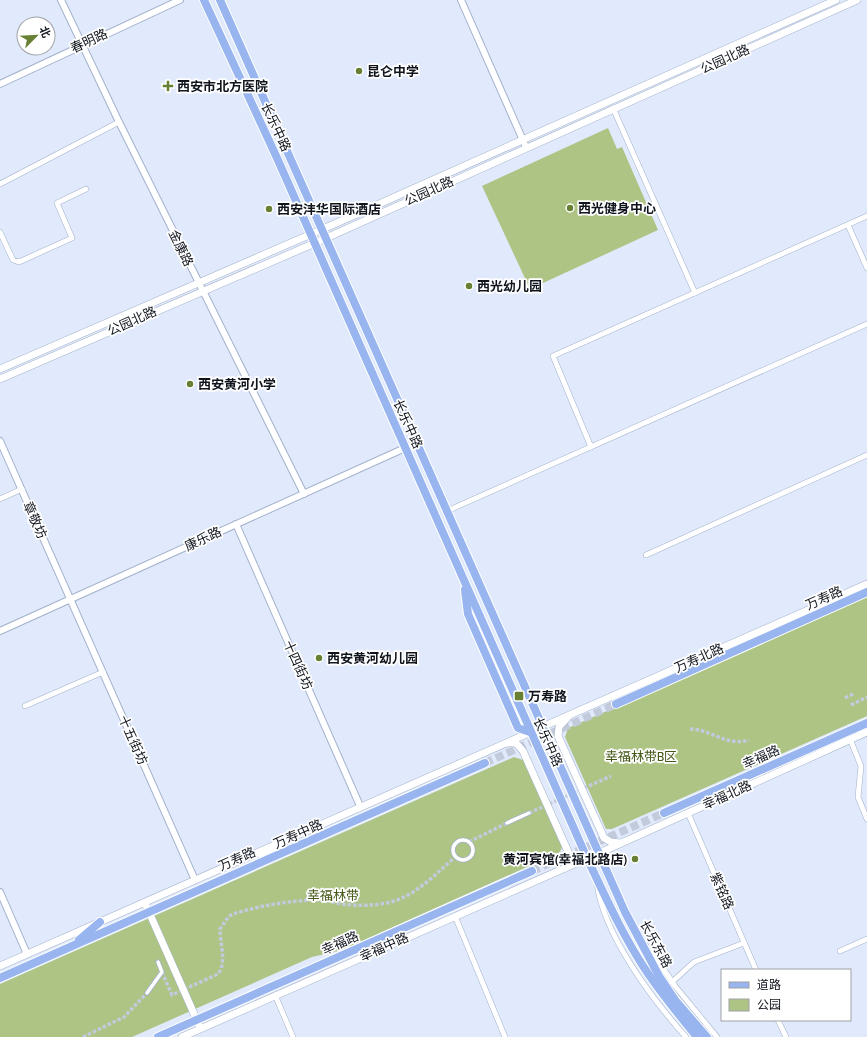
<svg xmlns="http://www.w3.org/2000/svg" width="867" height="1037" font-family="'Archivo Narrow','Noto Sans SC',sans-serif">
	<rect width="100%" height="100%" fill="#e1eafc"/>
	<g fill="#adc485">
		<polygon points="608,128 617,149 622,147 658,230 530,289 482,186"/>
		<polygon points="867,597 867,716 612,829 606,829 565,737 568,728"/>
		<polygon points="514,757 523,760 562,847 560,852 342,950 312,957 132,1037 0,1037 0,984"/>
	</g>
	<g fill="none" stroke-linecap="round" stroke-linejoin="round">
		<g stroke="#c2cadb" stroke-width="3.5" stroke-dasharray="3.5 2" stroke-linecap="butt">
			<polyline points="845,698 853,694"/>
			<polyline points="851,705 867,697"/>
			<path d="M690,729C711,729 727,747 749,740"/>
			<polyline points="529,813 611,776"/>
			<polyline points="469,842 507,823"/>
			<path d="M162,972L172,995L218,974C227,963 220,943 220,929L229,916L236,913C264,905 292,900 321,900C328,900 335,903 342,904C358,906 378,906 394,901C417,894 437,873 455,857"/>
			<polyline points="83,1037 124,1017 147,993"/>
		</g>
		<g stroke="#c2cadb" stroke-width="8" stroke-dasharray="8 4" stroke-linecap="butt">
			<polyline points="485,763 616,704"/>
			<polyline points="532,871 664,813"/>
		</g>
		<g stroke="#a3b1cc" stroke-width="5">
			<g id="pedestrian">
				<polyline points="507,823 529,813"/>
				<circle cx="463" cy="850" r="10"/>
				<polyline points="147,993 162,972 158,962"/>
			</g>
		</g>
		<g stroke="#a3b1cc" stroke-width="6">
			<g id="minor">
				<polyline points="613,108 695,293"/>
				<polyline points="0,184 119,122"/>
				<polyline points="848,225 867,268"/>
				<polyline points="0,232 13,260 19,262 72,238 57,203 86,189"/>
				<polyline points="591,447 553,356 867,216"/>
				<polyline points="0,499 22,489"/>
				<polyline points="447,511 867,324"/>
				<polyline points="646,555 867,455"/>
				<polyline points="25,706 103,672"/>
				<polyline points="850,739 861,766 858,797 867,819"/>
				<polyline points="688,813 756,970"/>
				<path d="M597,883C603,934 652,999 686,1037"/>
				<polyline points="455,916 505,1037"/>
				<polyline points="645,945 652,952 675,986 717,1037"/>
				<polyline points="840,951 867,939"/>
				<polyline points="672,982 694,962 744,943"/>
				<polyline points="275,995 293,1037"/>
				<polyline points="778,1020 786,1037"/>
			</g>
		</g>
		<g stroke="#a3b1cc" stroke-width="8">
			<g id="tertiary">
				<polyline points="61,0 119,122 304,494"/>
				<polyline points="461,0 526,147"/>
				<polyline points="0,84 180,0"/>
				<polyline points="0,441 195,880"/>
				<polyline points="236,524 360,806"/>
				<polyline points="0,631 405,448"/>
				<polyline points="0,892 27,954"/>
			</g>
		</g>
		<g stroke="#a3b1cc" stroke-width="8">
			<g id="secondary">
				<polyline points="0,369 332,225 836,0"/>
				<polyline points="0,379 315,243 857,0"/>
				<polyline points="569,716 559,727 558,736 604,838 611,842 620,843"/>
				<polyline points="508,743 516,743 523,751 570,856 570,861 565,868"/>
				<polyline points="261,855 288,848"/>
				<polyline points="145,903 199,1025"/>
				<polyline points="0,966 867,584"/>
				<polyline points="182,1037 606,850 867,732"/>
			</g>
		</g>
		<g stroke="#fff" stroke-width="10">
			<g id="primary">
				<path d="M204,0L277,158L587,858C605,896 622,934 645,969C661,993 679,1015 697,1037"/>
				<polyline points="220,0 625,912 659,976 675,1000 707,1037"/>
				<polyline points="465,590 468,614 518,728 530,732"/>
				<polyline points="616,704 867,592"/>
				<polyline points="664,813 867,723"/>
				<polyline points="79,940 100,922"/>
				<polyline points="0,978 485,763"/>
				<polyline points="158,1037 532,871"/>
			</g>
		</g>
		<use href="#pedestrian" stroke="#fff" stroke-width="3.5"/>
		<use href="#minor" stroke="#fff" stroke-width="5"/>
		<use href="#tertiary" stroke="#fff" stroke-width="6"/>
		<use href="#secondary" stroke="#fff" stroke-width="7"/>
		<use href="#primary" stroke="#99b5ef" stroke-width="8"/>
	</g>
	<g fill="#678033" stroke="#fff" stroke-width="1.5">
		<circle cx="359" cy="71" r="4"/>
		<path d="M166 80h4v4h4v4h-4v4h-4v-4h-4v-4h4z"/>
		<circle cx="570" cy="208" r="4"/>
		<circle cx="269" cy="209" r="4"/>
		<circle cx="469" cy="286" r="4"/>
		<circle cx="190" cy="384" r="4"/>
		<circle cx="319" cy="658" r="4"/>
		<rect x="514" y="691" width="10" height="10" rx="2"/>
		<circle cx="635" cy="859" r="4"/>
	</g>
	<g text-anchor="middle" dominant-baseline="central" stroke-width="3.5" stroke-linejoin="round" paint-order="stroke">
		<g font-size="13" fill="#0f141d" stroke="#fff">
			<text transform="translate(89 41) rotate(-25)">春明路</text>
			<text transform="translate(725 59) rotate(-24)">公园北路</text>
			<text transform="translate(276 127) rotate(65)">长乐中路</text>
			<text transform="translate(429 191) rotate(-24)">公园北路</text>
			<text transform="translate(181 248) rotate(64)">金康路</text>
			<text transform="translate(132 321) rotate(-24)">公园北路</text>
			<text transform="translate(408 424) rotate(66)">长乐中路</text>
			<text transform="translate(35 520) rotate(66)">章敬坊</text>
			<text transform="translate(203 539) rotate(-25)">康乐路</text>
			<text transform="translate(824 598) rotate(-24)">万寿路</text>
			<text transform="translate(699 658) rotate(-24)">万寿北路</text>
			<text transform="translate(298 665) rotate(66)">十四街坊</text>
			<text transform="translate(133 740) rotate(66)">十五街坊</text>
			<text transform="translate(548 742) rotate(66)">长乐中路</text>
			<text transform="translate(761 757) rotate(-24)">幸福路</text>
			<text transform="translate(727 795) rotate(-24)">幸福北路</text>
			<text transform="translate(298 834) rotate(-24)">万寿中路</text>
			<text transform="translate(237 859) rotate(-24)">万寿路</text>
			<text transform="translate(722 891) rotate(66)">紫铭路</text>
			<text transform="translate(340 943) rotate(-24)">幸福路</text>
			<text transform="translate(656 944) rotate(62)">长乐东路</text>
			<text transform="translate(384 947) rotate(-24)">幸福中路</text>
		</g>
		<g font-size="13" font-weight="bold" fill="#0f141d" stroke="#fff" text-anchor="start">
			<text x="367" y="71">昆仑中学</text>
			<text x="177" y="86">西安市北方医院</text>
			<text x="578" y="208">西光健身中心</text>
			<text x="277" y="209">西安沣华国际酒店</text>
			<text x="477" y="286">西光幼儿园</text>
			<text x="198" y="384">西安黄河小学</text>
			<text x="327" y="658">西安黄河幼儿园</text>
			<text x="528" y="696">万寿路</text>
			<text x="627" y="859" text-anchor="end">黄河宾馆(幸福北路店)</text>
		</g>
		<g font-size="13" fill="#455818" stroke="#fff">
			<text x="641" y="756">幸福林带B区</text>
			<text x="333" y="895">幸福林带</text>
		</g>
	</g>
	<rect x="721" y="969" width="130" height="52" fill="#ffffff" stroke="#9fa1a5"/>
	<rect x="729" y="982" width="20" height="6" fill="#99b5ef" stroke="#9fa1a5"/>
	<text x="757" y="989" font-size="12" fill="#0f141d">道路</text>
	<rect x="729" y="999" width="20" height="12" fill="#adc485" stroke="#9fa1a5"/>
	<text x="757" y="1009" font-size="12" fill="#0f141d">公园</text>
	<g transform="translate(36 36) rotate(66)"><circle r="19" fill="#ffffff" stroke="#9fa1a5"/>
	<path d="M0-3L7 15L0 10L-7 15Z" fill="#678033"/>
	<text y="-6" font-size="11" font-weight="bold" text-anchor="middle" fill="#0f141d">北</text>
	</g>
</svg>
